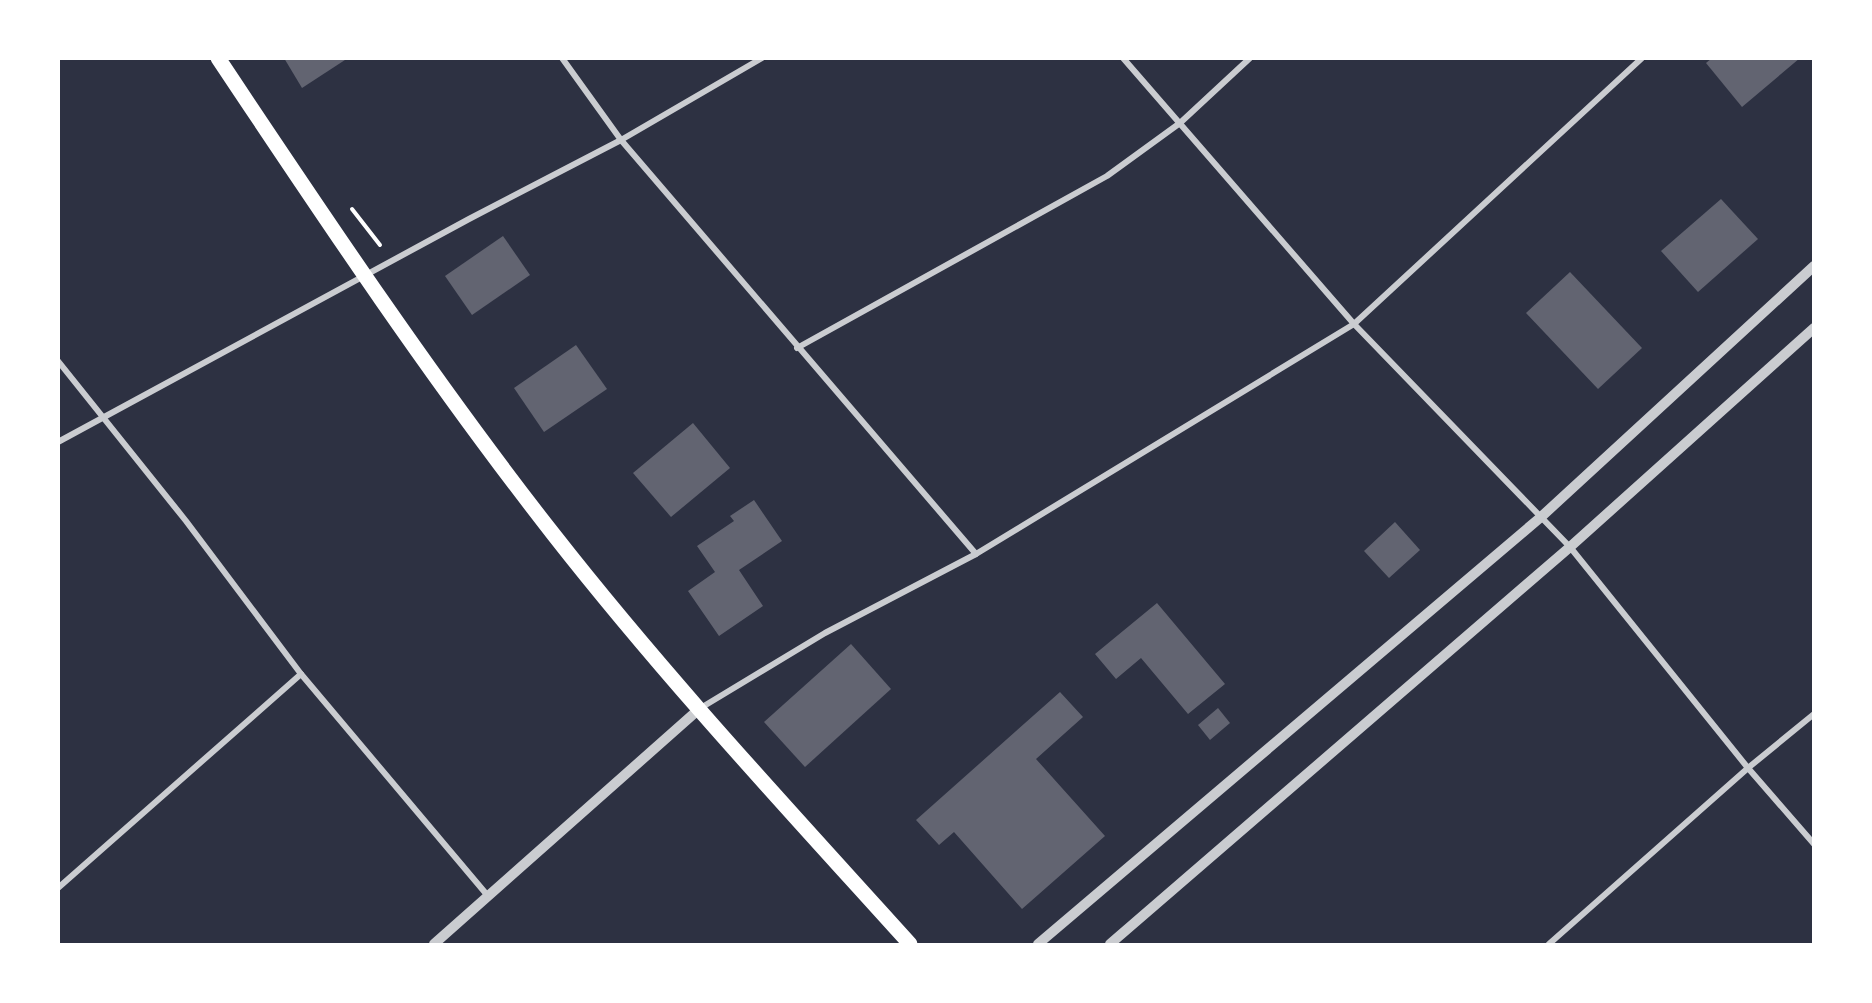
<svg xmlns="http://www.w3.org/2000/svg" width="1872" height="1003" font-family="Cabin,sans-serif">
	<rect width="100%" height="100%" fill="#2d3142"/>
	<g fill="#626471">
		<polygon points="284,58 348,58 302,88"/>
		<polygon points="1712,58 1800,58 1742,107 1706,63"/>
		<polygon points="1721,199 1758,239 1698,292 1661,251"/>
		<polygon points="503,236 530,275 472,315 445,276"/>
		<polygon points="1570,272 1642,348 1598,389 1526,313"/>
		<polygon points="576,345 607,389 544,432 514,388"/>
		<polygon points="693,423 730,468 671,517 633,473"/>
		<polygon points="754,500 782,541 739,570 763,606 719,636 688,591 715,572 697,546 734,521 730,516"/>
		<polygon points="1395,522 1420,550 1389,578 1364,551"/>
		<polygon points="1157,603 1225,684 1188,714 1141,658 1116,679 1095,654"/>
		<polygon points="851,644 891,689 805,767 764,722"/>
		<polygon points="1060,692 1083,717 1036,759 1105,836 1022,909 954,832 939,845 916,820"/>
		<polygon points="1218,708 1230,723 1210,740 1198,725"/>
	</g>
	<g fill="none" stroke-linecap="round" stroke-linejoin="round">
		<polyline stroke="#fff" stroke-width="4" points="352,209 380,245"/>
		<g stroke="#caccd0" stroke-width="6">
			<polyline points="562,58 621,140 976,554"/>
			<polyline points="1123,58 1354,324 1570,547 1748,768 1814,844"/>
			<polyline points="797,348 1107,176 1180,123 1250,58"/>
			<polyline points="58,361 186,521 301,674 488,896"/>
			<polyline points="58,442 469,219 621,140 762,58"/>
			<polyline points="699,709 825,633 976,554 1354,324 1642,58"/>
			<polyline points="58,888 301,674"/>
			<polyline points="1549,944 1748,768 1814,714"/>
		</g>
		<g stroke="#caccd0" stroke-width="10">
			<polyline points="434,944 698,710"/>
			<polyline points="1038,944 1541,517 1814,266"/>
			<polyline points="1110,944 1570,547 1814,328"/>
		</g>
		<path stroke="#fff" stroke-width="15" d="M218,58C326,220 434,382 554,535C666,678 789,810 910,944"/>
	</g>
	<rect width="1872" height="1003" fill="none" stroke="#ffffff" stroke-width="120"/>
</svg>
